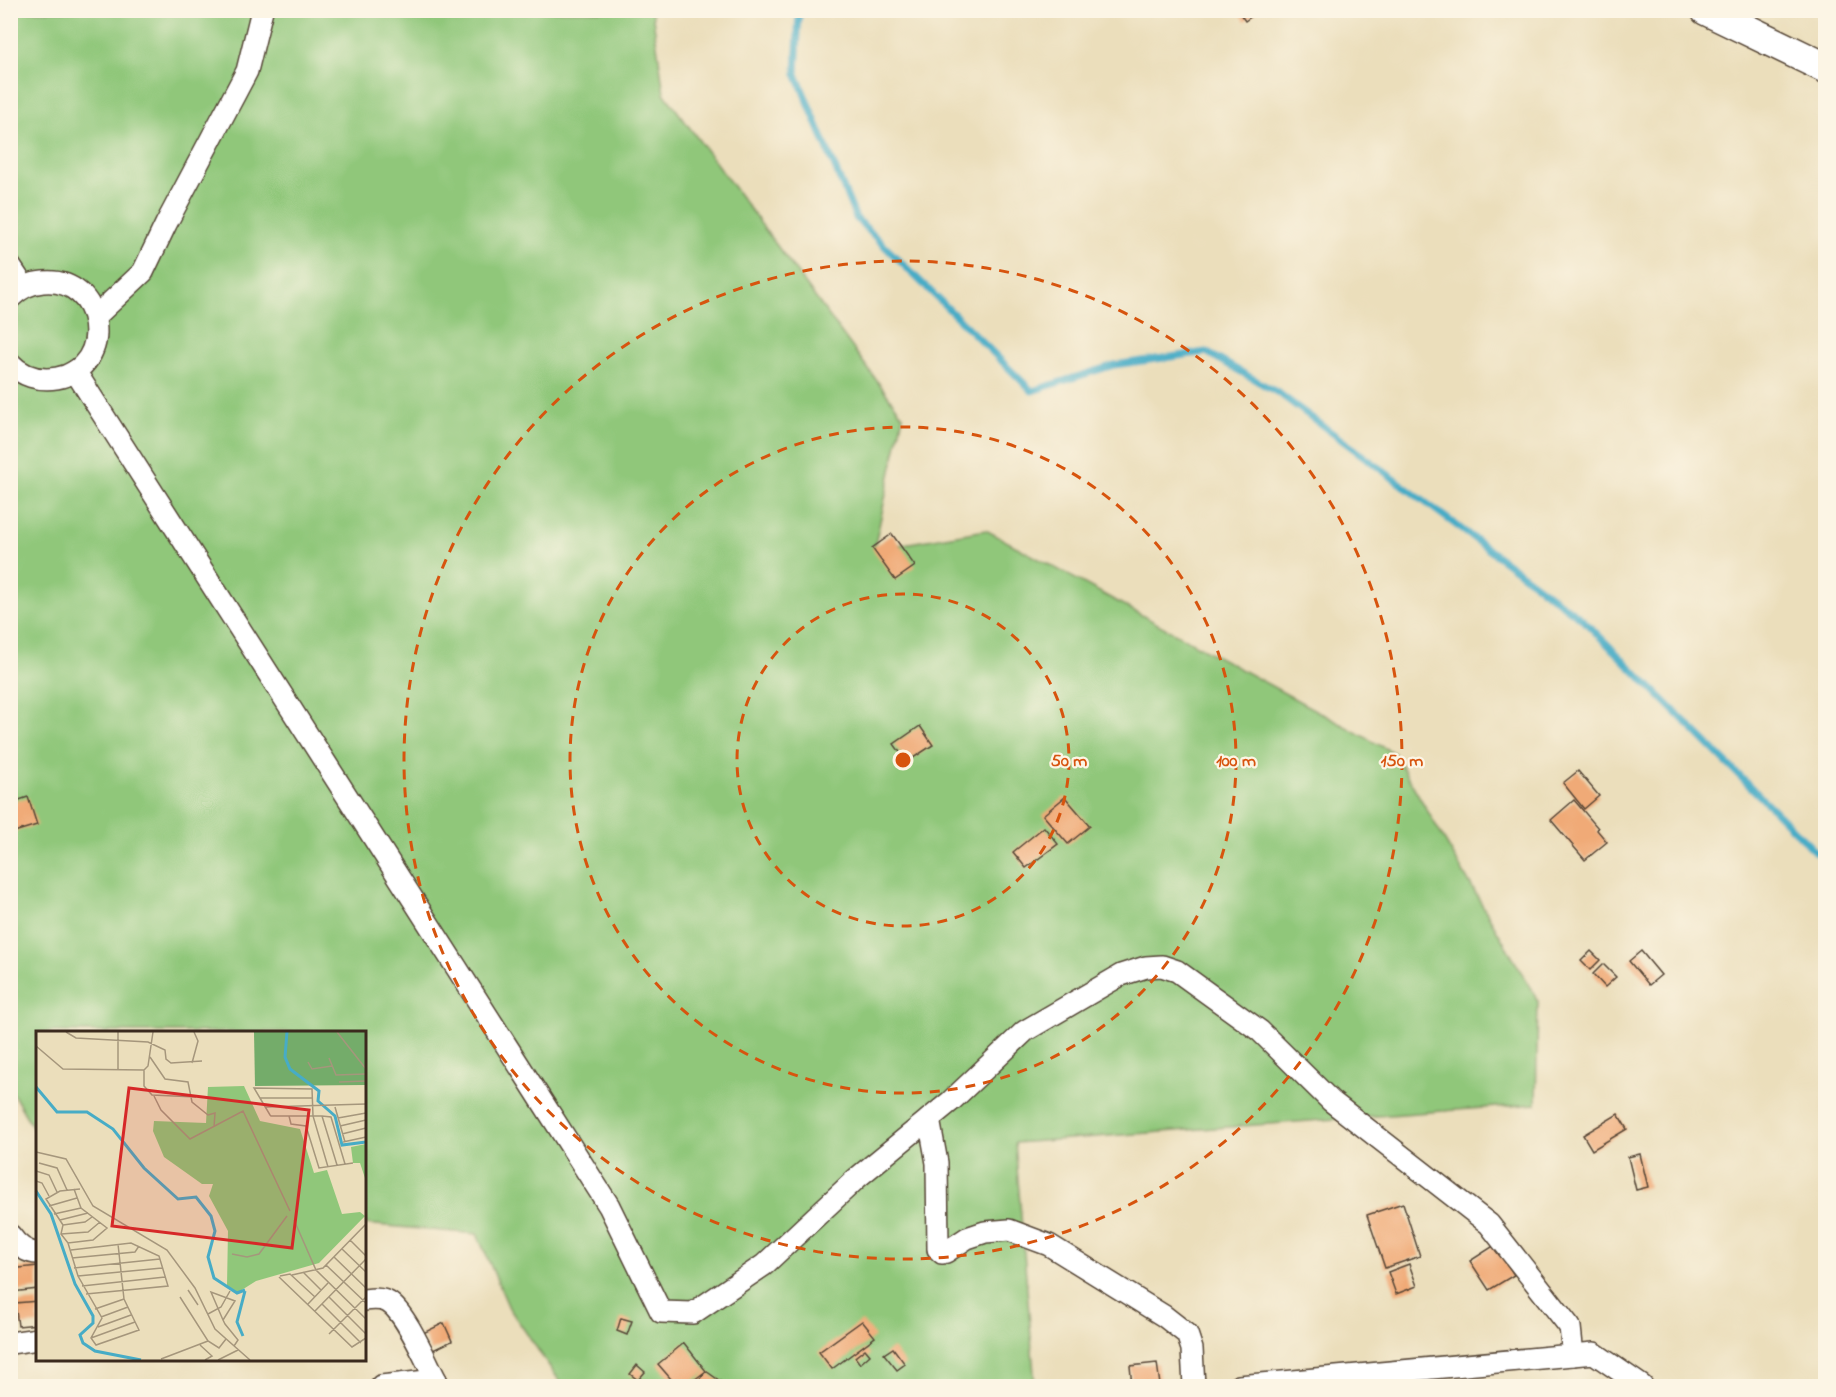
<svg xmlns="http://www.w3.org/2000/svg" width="1836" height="1397" font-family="'Indie Flower',sans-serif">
	<rect width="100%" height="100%" fill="#fcf5e5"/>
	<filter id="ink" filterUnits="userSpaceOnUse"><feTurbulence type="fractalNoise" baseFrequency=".0167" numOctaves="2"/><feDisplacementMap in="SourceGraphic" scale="12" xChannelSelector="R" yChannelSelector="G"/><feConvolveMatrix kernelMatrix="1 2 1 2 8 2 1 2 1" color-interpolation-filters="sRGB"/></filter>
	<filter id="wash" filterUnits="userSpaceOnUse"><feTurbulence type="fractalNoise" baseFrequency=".008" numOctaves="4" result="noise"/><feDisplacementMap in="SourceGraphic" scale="24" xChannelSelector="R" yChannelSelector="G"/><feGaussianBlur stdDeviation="1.35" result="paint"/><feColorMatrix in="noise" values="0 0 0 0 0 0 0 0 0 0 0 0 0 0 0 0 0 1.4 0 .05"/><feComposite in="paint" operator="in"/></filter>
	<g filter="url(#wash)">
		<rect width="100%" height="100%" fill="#ebdebb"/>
		<polygon fill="#90c77a" stroke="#66784c" stroke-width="1.5" points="11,11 652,11 664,93 903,416 874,549 986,530 1394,753 1538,1001 1536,1104 1015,1143 1035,1386 563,1386 509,1308 477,1234 365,1224 364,1032 38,1032 37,1135 11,1090"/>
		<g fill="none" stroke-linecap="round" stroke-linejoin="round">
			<polyline stroke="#47acc6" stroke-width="7" points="799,10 796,74 856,218 1032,391 1114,365 1206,352 1280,394 1582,619 1826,862"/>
		</g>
		<g id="blocks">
			<g fill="#f0aa77">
				<polygon points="1240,10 1254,10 1256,13 1245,21 1238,11"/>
				<polygon points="892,534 915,566 895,580 872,548"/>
				<polygon points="920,726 933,745 907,762 894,744"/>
				<polygon points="1578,771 1599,796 1584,809 1563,783"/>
				<polygon points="28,797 37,825 14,832 10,820 10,803"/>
				<polygon points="1065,797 1090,826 1068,844 1043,815"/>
				<polygon points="1574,800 1598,828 1597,830 1607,842 1585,860 1551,820"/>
				<polygon points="1044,827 1058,844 1026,868 1013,852"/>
				<polygon points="1591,951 1600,960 1590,970 1581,961"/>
				<polygon points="1641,951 1661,975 1649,985 1629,961"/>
				<polygon points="1603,964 1616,977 1605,987 1593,974"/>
				<polygon points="1618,1114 1627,1129 1592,1150 1583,1135"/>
				<polygon points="1640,1154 1648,1187 1636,1190 1628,1157"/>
				<polygon points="1403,1203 1420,1256 1385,1268 1367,1215"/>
				<polygon points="1495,1245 1514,1275 1489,1290 1470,1261"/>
				<polygon points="1409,1264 1417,1286 1396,1294 1388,1272"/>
				<polygon points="38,1266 38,1289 12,1292 10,1269"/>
				<polygon points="38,1301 38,1324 18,1326 15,1303"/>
				<polygon points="621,1318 632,1321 627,1335 617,1331"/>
				<polygon points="862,1321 875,1337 832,1369 819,1352"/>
				<polygon points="444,1323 452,1341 431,1351 423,1333"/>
				<polygon points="684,1343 706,1371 727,1386 694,1386 706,1371 686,1386 677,1386 658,1364"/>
				<polygon points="893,1348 905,1364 897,1370 884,1354"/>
				<polygon points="865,1349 870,1355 860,1364 855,1357"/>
				<polygon points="1157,1363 1160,1385 1132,1386 1130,1366"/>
				<polygon points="637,1365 645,1372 638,1380 630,1374"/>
			</g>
		</g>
	</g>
	<g filter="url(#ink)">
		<use href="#blocks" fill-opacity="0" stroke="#554536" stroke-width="1.5"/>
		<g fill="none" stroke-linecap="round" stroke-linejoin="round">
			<g stroke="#554536" stroke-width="24">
				<g id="street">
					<polyline points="10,266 24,287"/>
					<path d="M10,298C19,289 30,283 43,282C104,276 117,367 57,378C39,381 22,376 10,363"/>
					<polyline points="95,317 143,272 166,224 247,71 262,10"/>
					<polyline points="75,371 609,1206 661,1312 693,1313 764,1265 857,1178 951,1101 1025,1031 1121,975 1146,967 1162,966 1177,971 1260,1031 1331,1101 1489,1224 1570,1327 1573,1355"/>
					<polyline points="929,1119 937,1163 938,1249 942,1253 946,1252 967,1238 985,1232 1009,1230 1049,1245 1164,1316 1187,1334 1192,1349 1194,1386"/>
					<path d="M10,1235C17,1245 26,1253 38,1253"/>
					<path d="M364,1300C372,1299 381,1298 388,1302C406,1312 428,1366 439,1386"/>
					<polyline points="10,1343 38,1339"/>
					<polyline points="381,1386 436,1380"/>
					<polyline points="1239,1386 1594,1353 1642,1386"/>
				</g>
			</g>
			<g stroke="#554536" stroke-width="33">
				<polyline id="secondary" points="1706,10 1826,68"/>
			</g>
			<use href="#street" stroke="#fff" stroke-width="21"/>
			<use href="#secondary" stroke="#fff" stroke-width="30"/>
		</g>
	</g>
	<g fill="none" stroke="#d7540e" stroke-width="3" stroke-dasharray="10 8">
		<circle cx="903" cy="760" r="166"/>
		<circle cx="903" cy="760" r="333"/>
		<circle cx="903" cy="760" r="499"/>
	</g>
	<g transform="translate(36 1031)">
		<rect width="330" height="330" fill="#ebdebb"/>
		<path d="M208,55L224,90L264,98L278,142L291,139L306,183L324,181L329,185L283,232L220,250L201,262L191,255L192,200L173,165L177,153H166L128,126L117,100L118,90L170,92L172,56ZM330,113V150L324,132H317L315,116Z" fill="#90c77a"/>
		<path d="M218,1H330V54L219,55Z" fill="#74ac6a"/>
		<path fill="none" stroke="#47acc6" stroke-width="3" d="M251,1L249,26L254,38L283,60L282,70L299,85L306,114L330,111M0,56L21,81H51L77,98L108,137L142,168L160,166L175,185L179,200L172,226L178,247L201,262L209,259M0,160L15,183L39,253L57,285V292L44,304L47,312L59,320L105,329M207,305L201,291L209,260"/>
		<path fill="none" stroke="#a5967c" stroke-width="1.5" d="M30,1L40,7L112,11L129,19L130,28L135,32L166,30M82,1V38M301,1L330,38M0,15L27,38L108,39L112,35L117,1M114,26L129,48L152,51L156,71L172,84L179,82L178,96M293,27L300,44L330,43M272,31L276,38L296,35M156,32L162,10L158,1M108,39V55L116,64L160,66M303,51L330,50M118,65L125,79L154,108L207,80L254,180M224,67H276M230,76L330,73M299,76L309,111M253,85L255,93L270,95L283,137L317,132M286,85L301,134M302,87L330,82M304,95L330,89M306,103L330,97M307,111L330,106M0,121L30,128L57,175L131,219L159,257L179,298L214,329M3,132L21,137L31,159M292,136L277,85L276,58L218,57L234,84L235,85H286L295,86L309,133M0,140L13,144L21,161M0,150L6,152L13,165M38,158L45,177L71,197L57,209L32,212L25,203L27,194L10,168L24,160L44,158M13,175L41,167M18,183L45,177M24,189L52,182M258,189L280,239L330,288M27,194L49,191L56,186M25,203L52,201L64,191M314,209L330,225M32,212L42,245L66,287L55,307L60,314L103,299L88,268L82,213M306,218L330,241M35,219L95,212L123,225L132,255L50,263M196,223L211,226L223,223L251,185M298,226L330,257M36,227L99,221L103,215M290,234L330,272M38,237L124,228M267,241L285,259M256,244L287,237L330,193M42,245L126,237M244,245L254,243L279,266M243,246L316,316L330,307M46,255L129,246M152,259L162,274M144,266L172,310L183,317L190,308M293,266L330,303M272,273L292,252M286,273L325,312M59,278L88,268M279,280L330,228M172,283L185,276L194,260M65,286L92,276M187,289L199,270L175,261L187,289L189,293L202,309L198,315M62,296L95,284M293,303L330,266M55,307L99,291M164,314L176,325L169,329M125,328L172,310M182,329L202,319"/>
		<path fill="#d62828" fill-opacity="0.15" stroke="#d62828" stroke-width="3" d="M93,57L273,79L256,217L76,195Z"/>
		<rect width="330" height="330" fill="none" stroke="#3b2a1e" stroke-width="3"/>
	</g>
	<circle cx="903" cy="760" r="9" fill="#d7540e" stroke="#fcf5e5" stroke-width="3"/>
	<g font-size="18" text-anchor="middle" font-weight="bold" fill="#d7540e" stroke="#fcf5e5" stroke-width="4.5" stroke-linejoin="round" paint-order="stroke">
		<text x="1069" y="766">50 m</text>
		<text x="1236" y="766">100 m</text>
		<text x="1402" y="766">150 m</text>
	</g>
	<rect width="1836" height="1397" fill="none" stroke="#fcf5e5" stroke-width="36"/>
</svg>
